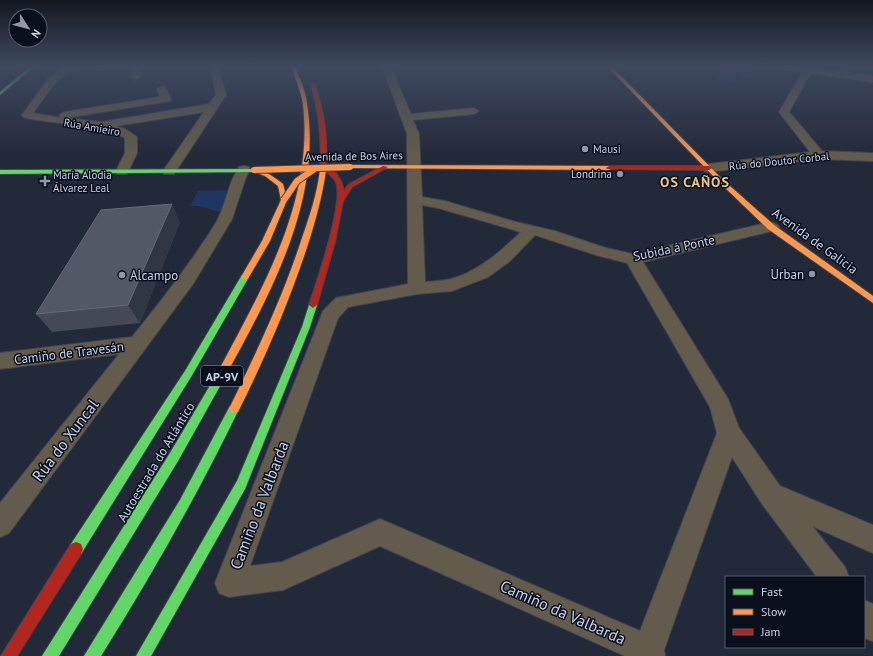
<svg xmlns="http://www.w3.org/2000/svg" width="873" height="656" font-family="'PT Sans',sans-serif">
	<rect width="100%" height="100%" fill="#222939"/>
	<g fill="#213563">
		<polygon points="726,66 755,66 754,78 738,76 740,66 734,82 716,80"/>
		<polygon points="227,190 220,212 198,206 190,206 198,191"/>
	</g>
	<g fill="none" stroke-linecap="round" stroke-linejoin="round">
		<g stroke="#3e4553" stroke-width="2">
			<g id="street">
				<path d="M64,66H144L140,77L135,80L130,77L134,69L69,71L55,83L33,113L61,118L59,115L64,112L160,97L157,89L162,86L165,87L171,99L170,101L66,118L101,122L209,104L216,95L210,66H218L226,95L174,174H164L163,171L204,112L116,126L125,129L137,137V153L127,174H117L116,171L125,153V138C96,121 56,126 23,117L22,115L48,79Z"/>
				<path d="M382,66H390L411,114L474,108L479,111L474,114L413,120L419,134L422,197L445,201L516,222L555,231L606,248L633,254L771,222L776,224L779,227L776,230L643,262L728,399L739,428L780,486L873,525V553L812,526L845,567L849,577H817L762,504L732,457L664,650L665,656H625L380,546L283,590L229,597L219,593L215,583L323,311L336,298L408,284L407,134ZM422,205L438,208L521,232C500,252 479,271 451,279C443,281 433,281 425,282ZM535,235L596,255L627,263L710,407L717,433L640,631L380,519L282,562L250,566L338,318L348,307L417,294L452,291L488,277L510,261Z"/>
				<polygon points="775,66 796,66 873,76 873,82 811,73 789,112 822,151 873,153 873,161 818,159 709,172 704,171 703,168 704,165 709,164 810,152 779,112 802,72 779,69 776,68"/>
				<path d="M244,166L249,167L250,170L246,177L232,219L193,284L9,533L0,537V503L119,354L0,369V353L132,337C162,300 192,262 217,221C226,204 228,183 239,167Z"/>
				<polygon points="864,600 873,604 873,641 864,638"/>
			</g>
		</g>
		<g stroke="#3e4553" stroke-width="2">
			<g id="fast">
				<polygon points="31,66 35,66 0,95 0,92"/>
				<polygon points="256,169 257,170 254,172 0,174 0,170"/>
				<polygon points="245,274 249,277 191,377 81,554 76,556 71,554 69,549 71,544 185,371 242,275"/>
				<polygon points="313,302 317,305 310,327 245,489 151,656 136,656 237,481 302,327 309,305"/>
				<polygon points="224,366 227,367 229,370 178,461 59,656 42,656 170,453 221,367"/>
				<path d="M234,405L238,406L239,409C198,494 151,576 101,656H84L180,500L230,406Z"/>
			</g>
		</g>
		<g stroke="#3e4553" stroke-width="2">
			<g id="slow">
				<path d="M291,66H295C299,78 306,91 307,104C322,199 272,291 227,373H221L219,370C263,287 314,201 303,104C301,91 295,78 291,66Z"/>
				<polygon points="607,66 611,66 721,178 774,225 873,296 873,303 768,229 717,180"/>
				<polygon points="350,165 609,166 612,168 609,170 348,168 348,166"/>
				<path d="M323,168L326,170C323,193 317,215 310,238C291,298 266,356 238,412L234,413L230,412L229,409C256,353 283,297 302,238C310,215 317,194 320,170Z"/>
				<path d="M252,169C263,168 274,177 283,184L287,200L270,241L249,277L245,280L241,277L262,241L281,200L278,186L265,176L252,171Z"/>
			</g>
		</g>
		<g stroke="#3e4553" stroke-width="2">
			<g id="jam">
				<path d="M313,83L315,84C324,111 328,138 326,166C336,171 342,180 344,191L348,185L383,166L388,167L352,187L343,201L335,242L317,305L313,308L309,305C317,281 344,204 336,182C334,178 329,174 325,171L323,172L320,170C322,140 319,112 311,84Z"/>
				<polygon points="609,166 709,166 712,168 709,170 607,169 606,168"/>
				<polygon points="76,542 81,544 83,549 81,554 17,656 1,656 71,544"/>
			</g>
		</g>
		<use href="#street" fill="#635c4d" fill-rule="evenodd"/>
		<use href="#fast" fill="#63d668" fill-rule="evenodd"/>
		<use href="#slow" fill="#ff974d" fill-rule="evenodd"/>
		<use href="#jam" fill="#b3261e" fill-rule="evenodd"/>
		<g stroke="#3e4553" stroke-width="8" stroke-linecap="butt">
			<g id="slow-bridge">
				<polyline points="254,170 350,167"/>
				<polyline points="284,200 297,181 316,168"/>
			</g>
		</g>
		<use href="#slow-bridge" stroke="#ff974d" stroke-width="6"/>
	</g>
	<polygon fill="#454957" points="180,222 140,323 52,332 36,314"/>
	<polygon fill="#313644" points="172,204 180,222 140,323 128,305"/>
	<polygon fill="#535866" stroke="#666b7a" points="172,204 128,305 36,314 101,210"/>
	<linearGradient id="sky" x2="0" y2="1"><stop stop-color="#13171f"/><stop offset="0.42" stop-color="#3e495f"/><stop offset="1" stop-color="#3e495f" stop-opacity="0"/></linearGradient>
	<rect width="873" height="157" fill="url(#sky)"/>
	<g fill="#8f97a9" stroke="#090f1c" stroke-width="1.5">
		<circle cx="585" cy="149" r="4"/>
		<circle cx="620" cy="174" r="4"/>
		<path d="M43 175h4v4h4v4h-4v4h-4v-4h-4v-4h4z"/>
		<circle cx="812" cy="274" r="4"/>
		<circle cx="122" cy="275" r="4"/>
	</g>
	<g text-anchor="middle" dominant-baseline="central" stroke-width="3" stroke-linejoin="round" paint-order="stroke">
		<g font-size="11" fill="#c9d2e6" stroke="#090f1c">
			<text transform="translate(92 127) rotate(10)">Rúa Amieiro</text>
			<text transform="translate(354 156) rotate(-1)">Avenida de Bos Aires</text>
			<text transform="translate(779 161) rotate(-6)">Rúa do Doutor Corbal</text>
		</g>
		<g font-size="11" fill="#c9d2e6" stroke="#090f1c" text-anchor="start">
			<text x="593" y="149">Mausi</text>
			<text x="612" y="174" text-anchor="end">Londrina</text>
			<text x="53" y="175">María Alodia<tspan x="53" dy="13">Álvarez Leal</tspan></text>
		</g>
		<rect fill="#090f1c" stroke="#8f98a9" stroke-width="1" x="201" y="366" width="42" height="20" rx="3"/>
		<g font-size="12" font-weight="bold" fill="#c9d2e6">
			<text x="222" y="376">AP-9V</text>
		</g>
		<g font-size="13" fill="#c9d2e6" stroke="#090f1c">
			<text transform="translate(815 241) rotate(36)">Avenida de Galicia</text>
			<text transform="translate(674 248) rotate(-12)">Subida á Ponte</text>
			<text transform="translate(69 353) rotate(-7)">Camiño de Travesán</text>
			<text transform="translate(156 462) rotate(-59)">Autoestrada do Atlántico</text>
		</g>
		<g font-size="13" fill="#c9d2e6" stroke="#090f1c" text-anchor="end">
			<text x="804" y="274">Urban</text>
			<text x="130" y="275" text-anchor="start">Alcampo</text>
		</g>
		<g font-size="14" font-weight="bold" letter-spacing="1" fill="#eac77e" stroke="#090f1c">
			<text x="695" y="182">OS CAÑOS</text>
		</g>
		<g font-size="16" fill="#c9d2e6" stroke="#090f1c">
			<text transform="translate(65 440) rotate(-53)">Rúa do Xuncal</text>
			<text transform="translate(259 505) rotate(-69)">Camiño da Valbarda</text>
			<text transform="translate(563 612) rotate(24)">Camiño da Valbarda</text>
		</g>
	</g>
	<rect x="725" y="576" width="140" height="72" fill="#090f1c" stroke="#565d6d"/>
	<rect x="733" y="589" width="20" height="6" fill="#63d668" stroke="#565d6d"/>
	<text x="761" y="596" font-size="12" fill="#c9d2e6">Fast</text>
	<rect x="733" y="609" width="20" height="6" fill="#ff974d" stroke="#565d6d"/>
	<text x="761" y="616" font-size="12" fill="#c9d2e6">Slow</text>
	<rect x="733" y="629" width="20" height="6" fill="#b3261e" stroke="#565d6d"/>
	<text x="761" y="636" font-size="12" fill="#c9d2e6">Jam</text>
	<g transform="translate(28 28) rotate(126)"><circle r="19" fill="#090f1c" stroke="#565d6d"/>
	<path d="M0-3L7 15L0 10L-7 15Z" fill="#8f97a9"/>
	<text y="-6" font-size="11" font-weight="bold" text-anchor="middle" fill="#c9d2e6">N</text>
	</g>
</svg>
